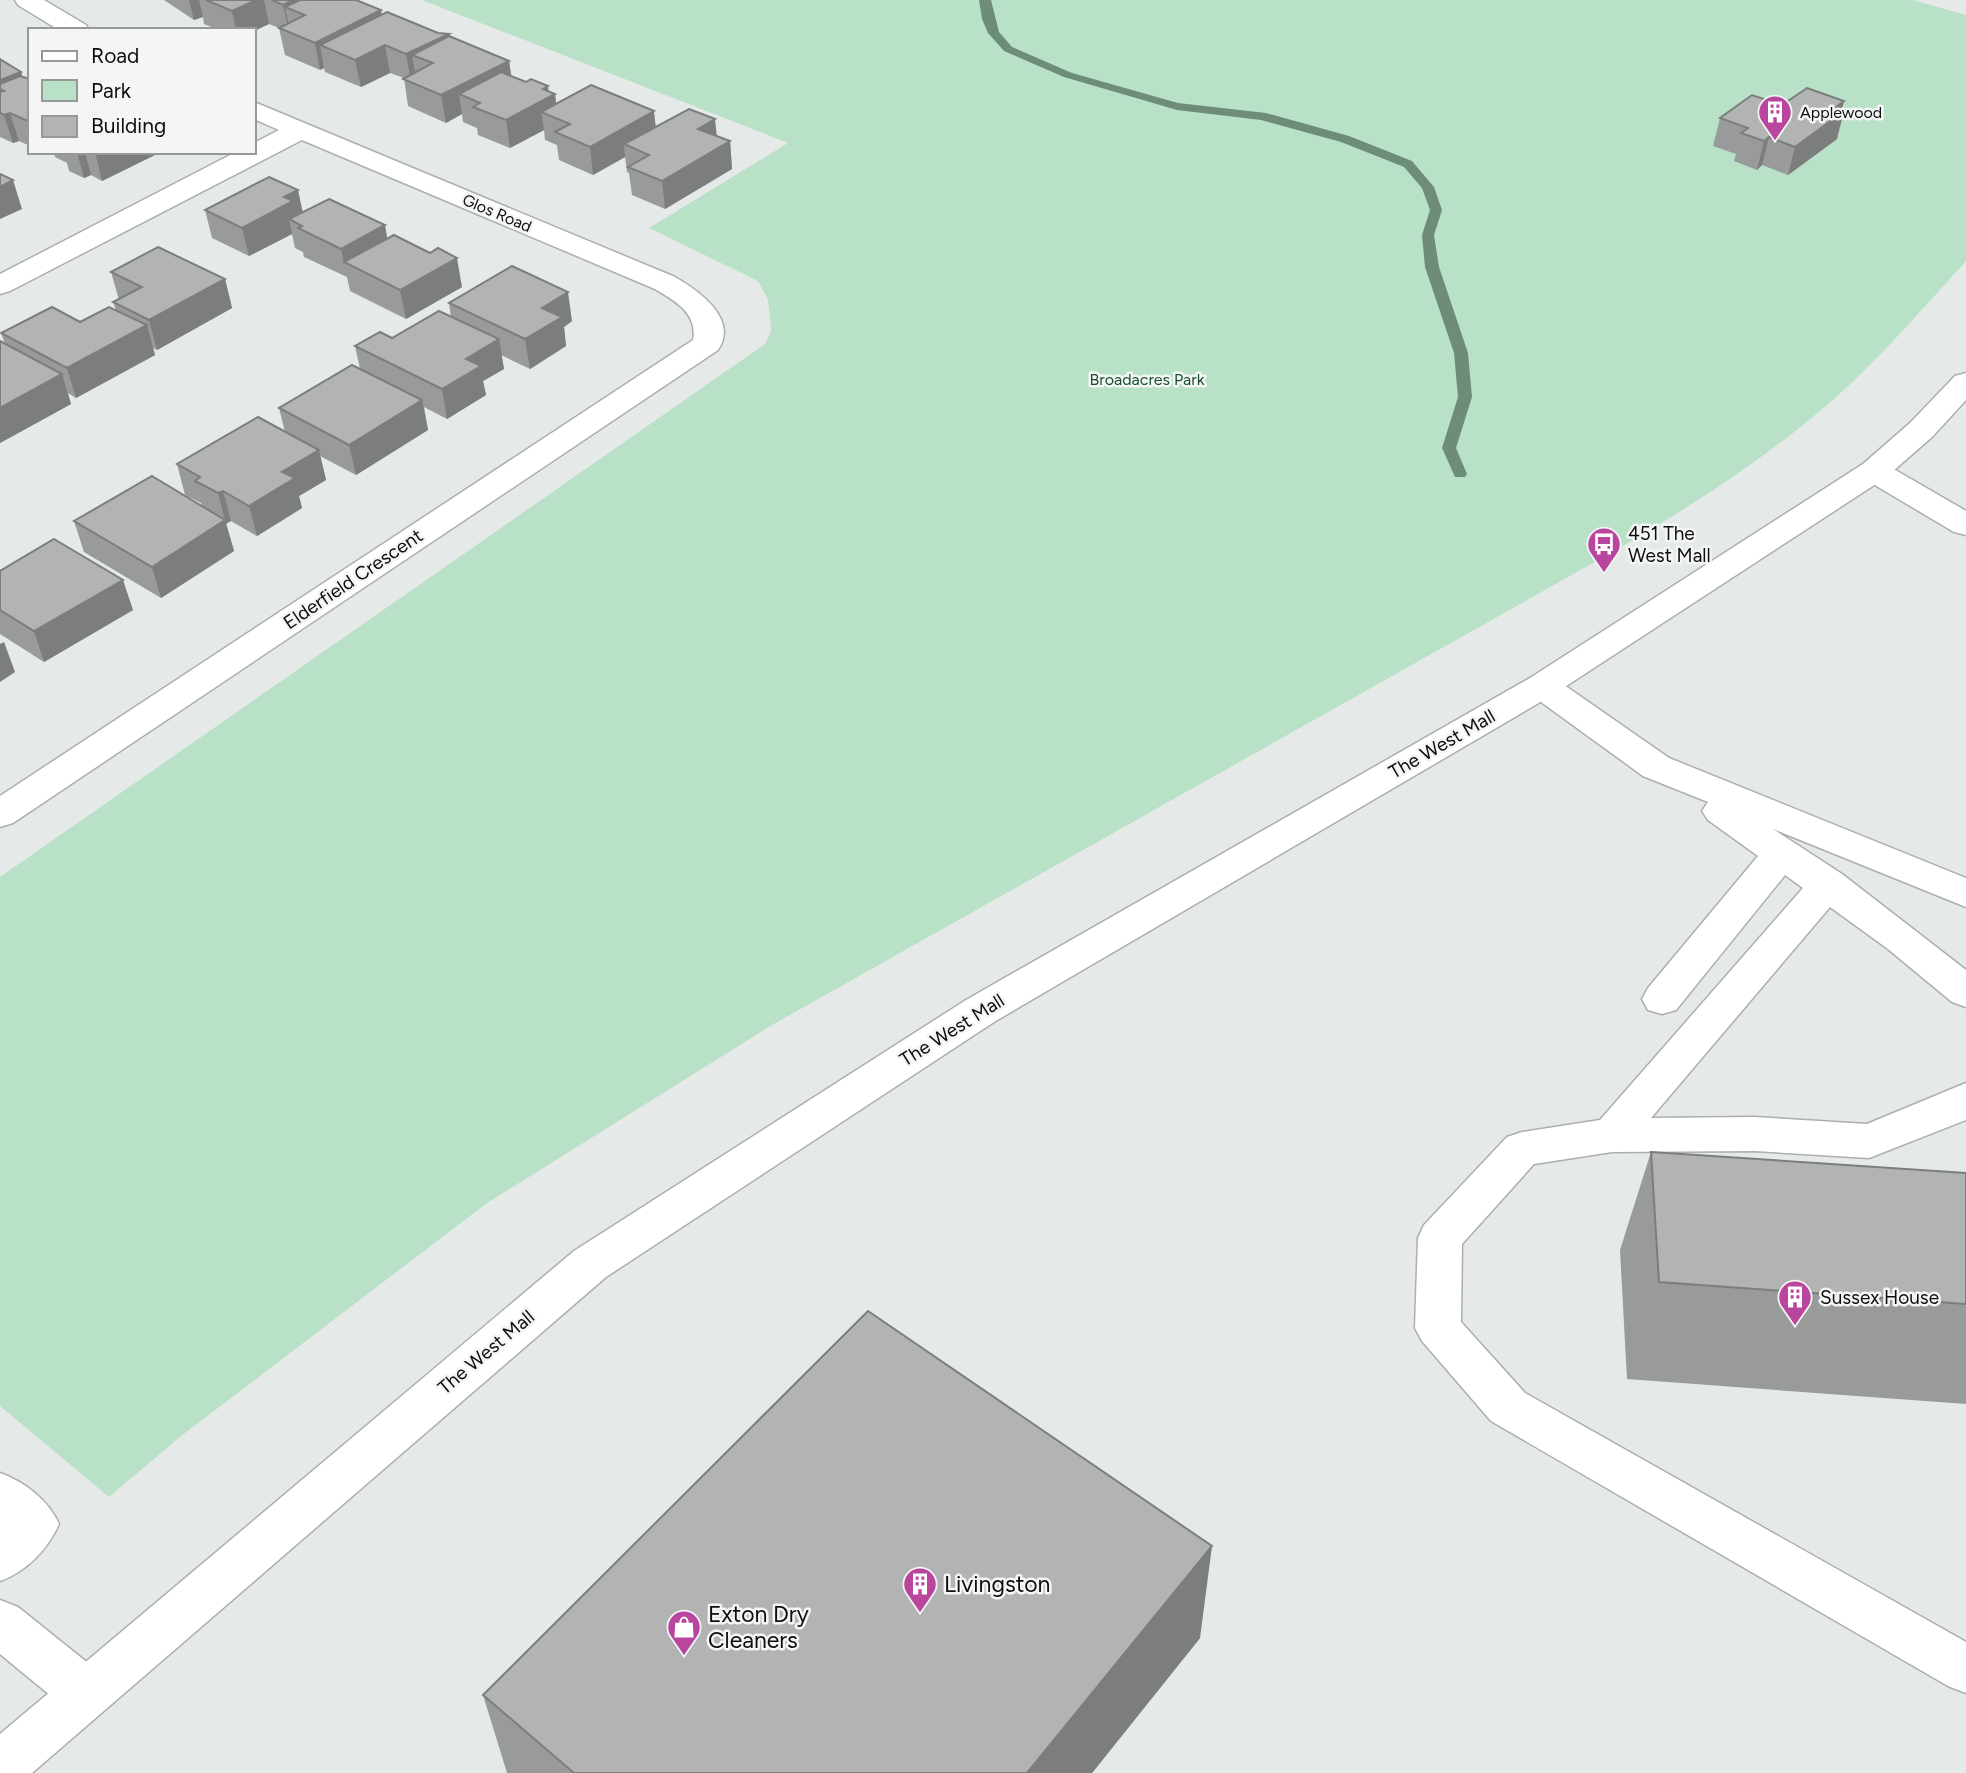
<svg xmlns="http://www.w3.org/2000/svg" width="1966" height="1773" font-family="Figtree,sans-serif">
	<rect width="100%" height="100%" fill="#e5e9e7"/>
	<path fill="#b9e1c8" d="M422,0H1913L1966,15V261C1926,305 1888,349 1845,389C1774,454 1692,506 1609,554L772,1025L487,1203L181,1436L109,1497L0,1406V877L765,344L771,332L770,317L768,300L758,281L649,228L788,143Z"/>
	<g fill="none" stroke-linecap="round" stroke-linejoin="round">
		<polygon fill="#6d8d7a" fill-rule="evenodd" points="979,0 991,0 999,32 1012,47 1072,73 1178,103 1266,113 1349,136 1412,161 1434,187 1442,210 1434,235 1439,267 1468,353 1472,397 1456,448 1467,474 1465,477 1455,477 1442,448 1458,397 1454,353 1425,267 1422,235 1430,210 1422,188 1404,167 1341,142 1261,120 1177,110 1064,77 1004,51 988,33 982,19"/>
		<g stroke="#acafad" stroke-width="3">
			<g id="minor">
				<polygon points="15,0 44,0 86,25 89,30 59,30 18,5"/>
				<path d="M254,102L675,277C699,291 739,319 718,350L13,823L0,827V796L693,340C698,313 675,301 655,289L302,140L10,291L0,294V274L236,152H254V143L279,130L254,119Z"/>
				<polygon points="1874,461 1885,464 1966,511 1966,535 1954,532 1863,478 1858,471 1863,464"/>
				<polygon points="1542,675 1554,678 1669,758 1966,878 1966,907 1773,829 1842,874 1966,970 1966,1007 1952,1002 1888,949 1830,907 1651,1118 1755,1117 1867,1124 1966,1083 1966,1120 1869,1158 1755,1151 1612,1152 1534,1164 1462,1244 1461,1322 1525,1393 1966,1642 1966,1693 1948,1686 1491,1421 1422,1341 1415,1328 1418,1238 1424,1225 1507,1137 1522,1132 1600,1120 1803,888 1785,875 1676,1010 1662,1014 1648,1010 1642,999 1648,988 1758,856 1708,820 1702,811 1708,802 1643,776 1530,694 1524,686 1530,678"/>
				<path d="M0,1473C25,1482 48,1500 59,1524C48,1549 26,1572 0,1581Z"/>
				<polygon points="0,1600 18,1607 104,1676 112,1693 104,1710 86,1717 68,1710 0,1654"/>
			</g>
		</g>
		<g stroke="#acafad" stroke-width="3">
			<polygon id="major" points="1966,373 1966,400 1932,437 1885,478 1554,694 994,1022 606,1277 32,1773 0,1773 0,1734 574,1251 966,1000 1530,678 1863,464 1910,423 1955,376"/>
		</g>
		<use href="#minor" fill="#fff" fill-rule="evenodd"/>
		<use href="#major" fill="#fff" fill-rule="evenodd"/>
	</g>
	<g fill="#989b99">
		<polygon points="164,0 356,0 382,15 438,33 449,34 450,37 509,61 511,76 555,94 556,104 656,127 717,136 730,141 732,169 665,209 632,195 629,173 627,172 625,157 593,175 559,160 557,145 545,140 544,130 510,148 478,135 477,128 463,122 462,114 446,123 408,106 404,78 390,73 361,87 325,72 324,68 320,70 285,55 279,28 269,24 254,31 254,30 219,30 204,24 203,17 194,20"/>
		<polygon points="0,59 21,72 22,76 30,79 30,146 19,141 13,143 0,137"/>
		<polygon points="1782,105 1842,110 1837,139 1788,175 1762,165 1757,170 1734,161 1736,154 1713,146 1720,118"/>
		<polygon points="54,152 158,152 159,153 102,181 91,175 84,178 69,171 67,163 55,157"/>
		<polygon points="205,210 303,212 388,239 462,287 406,319 350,291 347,277 304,257 303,252 295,248 292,234 249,256 212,238"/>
		<polygon points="111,272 225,279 232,308 157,350 153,348 155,355 76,398 68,393 71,404 0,443 0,341 5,344 1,333 80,322 116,310 113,302 119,300"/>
		<polygon points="449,303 572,321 564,327 566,346 530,369 501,355 504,369 483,381 486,395 447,419 424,407 428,430 356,475 320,456 326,480 299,496 302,508 257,536 231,521 226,523 234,551 161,598 84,552 74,521 202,506 201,503 185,495 177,464 285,432 279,408 360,369 355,346 392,338 451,317"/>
		<polygon points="0,571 133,610 44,662 0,634"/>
		<polygon points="1651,1152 1966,1173 1966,1404 1627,1379 1620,1250"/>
		<polygon points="1200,1638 1092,1773 507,1773 483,1695"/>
	</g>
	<g fill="#7c7e7d">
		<polygon points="189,0 199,0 203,17 194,20"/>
		<polygon points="256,0 264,0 269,24 254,31 254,30 236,30 232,11"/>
		<polygon points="293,0 321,0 285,7 290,31 289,32 283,5"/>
		<polygon points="381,10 386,37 320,45 324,68 320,70 315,43"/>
		<polygon points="449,34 454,62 433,63 412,55 416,79 411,82 406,54"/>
		<polygon points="385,45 390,73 361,87 355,60"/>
		<polygon points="509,61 513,88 459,94 462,114 446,123 441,95"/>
		<polygon points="21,72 29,99 0,89 0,80"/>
		<polygon points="548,86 549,97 555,94 558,119 541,112 544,130 510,148 506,120 543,89"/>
		<polygon points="1844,101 1841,113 1844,111 1837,139 1788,175 1795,147 1835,108"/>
		<polygon points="654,111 657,138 624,144 625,157 593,175 590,147"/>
		<polygon points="10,113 19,141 13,143 4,115"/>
		<polygon points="715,119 718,147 698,129"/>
		<polygon points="1769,137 1762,165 1757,170 1764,141"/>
		<polygon points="730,141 732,169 665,209 662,181"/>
		<polygon points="77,152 85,152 91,175 84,178"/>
		<polygon points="95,152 158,152 159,153 102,181"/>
		<polygon points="13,180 22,209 0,219 0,187"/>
		<polygon points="298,190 304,218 289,219 292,234 249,256 242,228 284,197"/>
		<polygon points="385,225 390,254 344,263 341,249"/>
		<polygon points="457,258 462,287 406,319 400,290"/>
		<polygon points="225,279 232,308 157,350 149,320"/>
		<polygon points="568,292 572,321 564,327 566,346 530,369 525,339 542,308"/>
		<polygon points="147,325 155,355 76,398 67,368"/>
		<polygon points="499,339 504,369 483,381 486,395 447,419 442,389 466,359"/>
		<polygon points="62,374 71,404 0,443 0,408"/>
		<polygon points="422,400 428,430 356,475 349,445"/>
		<polygon points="319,450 326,480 299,496 302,508 257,536 249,506 282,472"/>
		<polygon points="223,491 231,521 226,524 218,493"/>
		<polygon points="225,520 234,551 161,598 152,567"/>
		<polygon points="123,580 133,610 44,662 34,631"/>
		<polygon points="4,642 15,672 0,682 0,644"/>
		<polygon points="1212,1546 1200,1638 1092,1773 1027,1773"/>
	</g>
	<g fill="#b1b4b2" stroke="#7c7e7d" stroke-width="2">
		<polygon points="206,0 256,0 232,11"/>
		<polygon points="272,0 293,0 283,5"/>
		<polygon points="300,0 356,0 381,10 315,43 279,28 305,15 285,7"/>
		<polygon points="387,12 438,33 449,34 406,54 385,45 355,60 320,45"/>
		<polygon points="449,36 509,61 441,95 403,79 433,63 412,55"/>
		<polygon points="0,59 21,72 0,80"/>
		<polygon points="501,72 526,82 531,79 548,86 543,89 555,94 506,120 473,107 480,103 459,94"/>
		<polygon points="20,76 30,79 30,122 10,113 4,115 0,113 0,92 4,91 0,89 0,84"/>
		<polygon points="591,85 654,111 590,147 555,132 570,124 541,112"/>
		<polygon points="1807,88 1844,101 1835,108 1844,111 1795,147 1769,137 1764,141 1741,133 1748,128 1720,118 1752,95 1782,105"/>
		<polygon points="689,109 715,119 698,129 730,141 662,181 628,167 649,155 624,144"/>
		<polygon points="0,174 13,180 0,187"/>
		<polygon points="269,177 298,190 284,197 293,201 242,228 205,210"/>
		<polygon points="329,199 385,225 341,249 298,228 302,226 289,219"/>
		<polygon points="394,235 430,253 438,248 457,258 400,290 344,262"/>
		<polygon points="158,247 225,279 149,320 113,302 142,287 111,272"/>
		<polygon points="512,266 568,292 542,308 562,317 525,339 449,303"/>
		<polygon points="52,307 80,322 109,307 147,325 67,368 1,333"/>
		<polygon points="439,311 499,339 466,359 481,366 442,389 355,346 380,332 392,338"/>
		<polygon points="0,341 62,374 0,408"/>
		<polygon points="352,365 422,400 349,445 279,408"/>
		<polygon points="258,417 319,450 282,472 295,478 249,506 223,491 218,493 195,481 200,477 177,464"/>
		<polygon points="152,476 225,520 152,567 74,521"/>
		<polygon points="54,539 123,580 34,631 0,610 0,571"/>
		<polygon points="1651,1152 1966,1173 1966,1304 1659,1282"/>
		<polygon points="868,1311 1212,1546 1027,1773 574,1773 483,1695"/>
	</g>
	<defs>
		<g id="building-pin" transform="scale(1.75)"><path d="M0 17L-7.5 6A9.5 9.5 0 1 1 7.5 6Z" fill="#b9459e" stroke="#f3f6f4"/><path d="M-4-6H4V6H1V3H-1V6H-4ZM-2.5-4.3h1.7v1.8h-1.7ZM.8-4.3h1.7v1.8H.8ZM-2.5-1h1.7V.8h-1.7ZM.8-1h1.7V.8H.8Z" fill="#fff"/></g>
		<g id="bus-pin" transform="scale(1.75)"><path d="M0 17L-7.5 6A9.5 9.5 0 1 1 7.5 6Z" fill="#b9459e" stroke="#f3f6f4"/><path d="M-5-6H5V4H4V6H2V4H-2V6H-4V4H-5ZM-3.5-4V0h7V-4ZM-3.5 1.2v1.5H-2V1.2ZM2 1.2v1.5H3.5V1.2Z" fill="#fff"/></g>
		<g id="shop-pin" transform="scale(1.75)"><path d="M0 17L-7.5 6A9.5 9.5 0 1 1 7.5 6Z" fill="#b9459e" stroke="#f3f6f4"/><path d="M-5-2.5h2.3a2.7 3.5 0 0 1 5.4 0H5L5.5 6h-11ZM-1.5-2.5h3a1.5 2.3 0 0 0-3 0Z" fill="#fff"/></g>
	</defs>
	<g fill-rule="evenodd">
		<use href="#building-pin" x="1775" y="112"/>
		<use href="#bus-pin" x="1604" y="544"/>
		<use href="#building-pin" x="1795" y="1297"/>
		<use href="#building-pin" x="920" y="1584"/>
		<use href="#shop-pin" x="684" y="1627"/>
	</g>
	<g text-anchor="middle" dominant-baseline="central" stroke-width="5" stroke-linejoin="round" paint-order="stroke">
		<g font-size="16" fill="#0d0e0d" stroke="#f3f6f4" text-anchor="start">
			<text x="1800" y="112">Applewood</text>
		</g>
		<g font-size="16" fill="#0d0e0d" stroke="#f3f6f4">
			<text transform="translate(497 213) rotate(23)">Glos Road</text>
		</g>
		<g font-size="16" fill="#184e33" stroke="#f3f6f4">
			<text x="1147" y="379">Broadacres Park</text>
		</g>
		<g font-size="19" fill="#0d0e0d" stroke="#f3f6f4" text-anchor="start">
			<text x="1628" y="533">451 The<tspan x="1628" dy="22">West Mall</tspan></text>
			<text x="1820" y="1297">Sussex House</text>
		</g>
		<g font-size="19" fill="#0d0e0d" stroke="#f3f6f4">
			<text transform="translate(353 579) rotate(-34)">Elderfield Crescent</text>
			<text transform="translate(1442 744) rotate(-30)">The West Mall</text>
			<text transform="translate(952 1030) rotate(-32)">The West Mall</text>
			<text transform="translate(486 1352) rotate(-40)">The West Mall</text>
		</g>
		<g font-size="23" fill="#0d0e0d" stroke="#f3f6f4" text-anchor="start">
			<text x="944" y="1584">Livingston</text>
			<text x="708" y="1614">Exton Dry<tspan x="708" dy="26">Cleaners</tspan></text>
		</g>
	</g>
	<rect x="28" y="28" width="228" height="126" fill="#f3f6f4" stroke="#979998" stroke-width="2"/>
	<rect x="42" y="51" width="35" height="10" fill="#ffffff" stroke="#979998" stroke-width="2"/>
	<text x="91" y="63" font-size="21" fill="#0d0e0d">Road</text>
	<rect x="42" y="80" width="35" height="21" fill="#b9e1c8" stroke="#979998" stroke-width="2"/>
	<text x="91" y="98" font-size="21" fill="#0d0e0d">Park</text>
	<rect x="42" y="116" width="35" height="21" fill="#b1b4b2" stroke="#979998" stroke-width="2"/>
	<text x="91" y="133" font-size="21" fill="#0d0e0d">Building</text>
</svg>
